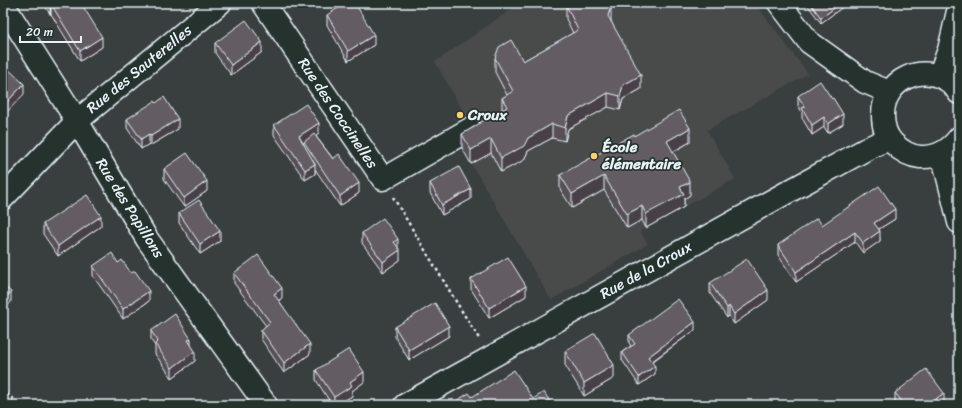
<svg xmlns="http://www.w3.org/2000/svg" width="962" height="408" font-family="Sriracha,sans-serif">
	<rect width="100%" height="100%" fill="#393f3e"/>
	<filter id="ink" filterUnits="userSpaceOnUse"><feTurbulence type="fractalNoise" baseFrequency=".025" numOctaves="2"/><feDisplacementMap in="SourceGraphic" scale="8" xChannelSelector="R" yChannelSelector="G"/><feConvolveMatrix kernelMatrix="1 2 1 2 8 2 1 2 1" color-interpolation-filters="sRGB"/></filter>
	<g filter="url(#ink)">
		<polygon fill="#494b4c" points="520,3 755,3 808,74 707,130 735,179 666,217 655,211 660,220 640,231 648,244 551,300 462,148 478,137 435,62"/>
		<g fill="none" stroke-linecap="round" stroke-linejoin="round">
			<g stroke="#e8f1f8" stroke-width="25">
				<g id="street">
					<polyline points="263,3 383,179 470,129"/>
					<polyline points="779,3 809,42 865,82 889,92"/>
					<polyline points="3,4 77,121 147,239 266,405"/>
					<polyline points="939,76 949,50 959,7"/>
					<path d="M959,93C957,90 954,86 951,83C923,61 883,80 883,115C883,126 886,136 893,143C901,151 909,156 920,157C937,158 949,151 959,138"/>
					<polyline points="942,153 959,222"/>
					<polyline points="3,198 77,121 220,3"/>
					<polyline points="405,405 775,199 872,146 889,139"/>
				</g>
			</g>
			<g stroke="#e8f1f8" stroke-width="2.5" stroke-dasharray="3 3" stroke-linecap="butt">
				<polyline points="393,197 463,313 480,340"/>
				<polyline points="3,389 19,405"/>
			</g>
			<use href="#street" stroke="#26332d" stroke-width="22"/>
		</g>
		<g fill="#564f56" stroke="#e8f1f8">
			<polygon points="43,3 81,3 102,47 80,61 51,14 50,14"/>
			<polygon points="806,3 848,3 821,23"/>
			<polygon points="566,5 611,20 611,21 641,89 623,99 620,110 608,107 568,129 565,141 552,138 528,151 524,160 501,172 491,153 471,164 462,148 462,134 502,110 502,98 507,95 495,72 495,58 523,61 573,33 566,19"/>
			<polygon points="327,15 374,45 348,61 327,25"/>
			<polygon points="215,43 262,52 231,75 215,53"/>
			<polygon points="798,96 843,124 828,133 824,127 812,135 802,118 802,112 798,106"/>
			<polygon points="156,103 178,129 151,145 149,144 141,149 127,128 127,119"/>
			<polygon points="274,125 319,133 315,135 359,193 340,206 315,169 315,174 305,180 274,135"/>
			<polygon points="690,142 673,152 690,195 684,199 684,207 646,228 642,220 627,228 604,190 572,208 560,189 560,175"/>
			<polygon points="164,169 207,191 184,207 164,179"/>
			<polygon points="430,183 471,199 442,215 430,193"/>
			<polygon points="179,213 220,241 200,254 179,223"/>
			<polygon points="895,219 879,229 880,241 863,253 855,242 796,282 778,255 778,245 822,225"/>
			<polygon points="43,224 101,226 58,256 43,234"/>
			<polygon points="362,233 398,248 400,260 383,272 362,243"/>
			<polygon points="118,263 149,301 123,319 93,276 93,266"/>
			<polygon points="234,273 282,298 279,300 310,354 284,373 261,339 261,330 266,326 234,283"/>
			<polygon points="471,279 526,296 489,318 471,289"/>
			<polygon points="710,283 768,300 734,324 729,316 727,318 710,293"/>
			<polygon points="395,327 449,336 409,360 395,337"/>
			<polygon points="695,330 652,362 655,374 639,385 622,360 622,352 631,346 629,343 629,335"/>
			<polygon points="151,331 191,345 195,361 172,378 155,354 155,346 151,340"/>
			<polygon points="565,351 614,378 584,396 565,365"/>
			<polygon points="316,370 364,382 352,391 352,396 337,405 332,405 316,380"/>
			<polygon points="895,393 944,403 941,405 897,405 895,403"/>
		</g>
		<g fill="#464046" stroke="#e8f1f8">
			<polygon points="841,3 848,3 821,23 821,18"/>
			<rect x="50" y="4" width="1" height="10"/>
			<polygon points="611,6 611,20 608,30 608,16"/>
			<polygon points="374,35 374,45 348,61 348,51"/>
			<polygon points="102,37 102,47 80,61 80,51"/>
			<polygon points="262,42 262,52 231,75 231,65"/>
			<polygon points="641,75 641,89 623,99 620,110 620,96 623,85"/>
			<polygon points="24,84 24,94 3,116 3,106"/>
			<polygon points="608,93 608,107 568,129 565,141 565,128 568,116"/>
			<polygon points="843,114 843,124 828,133 828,124"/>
			<polygon points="824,117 824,127 812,135 812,125"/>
			<polygon points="178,119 178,129 151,145 151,136"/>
			<polygon points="319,123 319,133 299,146 299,136"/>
			<polygon points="552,124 552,138 528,151 524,160 501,172 501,158 528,138"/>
			<polygon points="690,128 690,142 667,155 667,141"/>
			<polygon points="149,134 149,144 141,149 141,139"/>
			<polygon points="491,139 491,153 471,164 471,150"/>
			<polygon points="315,164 315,174 305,180 305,170"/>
			<polygon points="604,176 604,190 572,208 572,194"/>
			<polygon points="207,181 207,191 184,207 184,198"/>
			<polygon points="690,182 690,195 684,199 684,207 646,228 646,214 680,187"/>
			<polygon points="359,183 359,193 340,206 340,196"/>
			<polygon points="471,189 471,199 442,215 442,205"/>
			<polygon points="642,206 642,220 627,228 627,214"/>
			<polygon points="895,209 895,219 874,232 874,223"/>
			<polygon points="101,216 101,226 58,256 58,246"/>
			<polygon points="220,231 220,241 200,254 200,244"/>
			<polygon points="880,231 880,241 863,253 863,243"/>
			<polygon points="855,232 855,242 796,282 796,272"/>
			<polygon points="398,239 398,249 394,242"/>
			<polygon points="400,250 400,260 383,272 383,262"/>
			<polygon points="526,286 526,296 489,318 489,308"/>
			<polygon points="282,288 282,298 274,304 274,294"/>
			<polygon points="768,290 768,300 734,324 734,314"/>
			<polygon points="149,291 149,301 123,319 123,309"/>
			<polygon points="11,292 11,302 3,311 3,301"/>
			<polygon points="729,306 729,316 727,318 727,308"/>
			<polygon points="695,322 695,330 648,364 648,357"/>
			<polygon points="449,326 449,336 409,360 409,350"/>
			<polygon points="191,339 191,349 188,340"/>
			<polygon points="310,344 310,354 284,373 284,363"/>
			<polygon points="195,351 195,361 172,378 172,368"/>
			<polygon points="614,365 614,378 584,396 584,383"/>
			<polygon points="655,366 655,374 639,385 639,377"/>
			<polygon points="364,372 364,382 352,391 352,396 337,405 334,405 334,397 350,382"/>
			<polygon points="944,393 944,403 941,405 928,405"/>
		</g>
		<g fill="#645c64" stroke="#e8f1f8">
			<polygon points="49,3 81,3 102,37 80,51 51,4 50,4"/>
			<polygon points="346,3 355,3 374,35 348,51 327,15"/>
			<polygon points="570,3 601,3 602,6 611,6 608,16 641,75 623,85 620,96 608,93 568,116 565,128 552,124 528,138 524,146 501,158 491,139 471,150 462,134 476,126 481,122 507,107 502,98 513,91 495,58 499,47 511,40 523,61 578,30 566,5"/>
			<polygon points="810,3 841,3 821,18"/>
			<polygon points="246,20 262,42 231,65 215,43"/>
			<polygon points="4,65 24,84 3,106 3,66"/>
			<polygon points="820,81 832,99 833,98 843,114 828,124 824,117 812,125 802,108 805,107 798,96"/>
			<polygon points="164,97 178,119 151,136 149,134 141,139 127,119 155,101 156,103"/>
			<polygon points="306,104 319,123 299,136 315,164 305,170 274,125"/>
			<polygon points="679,110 690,128 667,141 690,182 680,187 684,194 646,214 642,206 627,214 604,176 572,194 560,175 634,134 634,136"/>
			<polygon points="314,134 333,159 339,154 359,183 340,196 304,142"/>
			<polygon points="187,153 207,181 184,198 164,169"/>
			<polygon points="459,167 471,189 442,205 430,183"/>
			<polygon points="879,186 895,209 874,223 880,231 863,243 855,232 796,272 778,245 817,218 822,225"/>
			<polygon points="87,195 101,216 58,246 43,224"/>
			<polygon points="199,200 220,231 200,244 179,213"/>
			<polygon points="383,218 398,239 394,242 400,250 383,262 362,233"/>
			<polygon points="112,253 118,263 122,260 131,273 135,271 149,291 123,309 93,266"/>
			<polygon points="258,255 282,288 274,294 310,344 284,363 261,330 270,322 234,273"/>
			<polygon points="508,257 526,286 489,308 471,279"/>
			<polygon points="747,259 768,290 734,314 729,306 727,308 710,283"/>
			<polygon points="3,285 11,292 3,301"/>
			<polygon points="678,299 695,322 648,357 655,366 639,377 622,352 635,344 629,335"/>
			<polygon points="435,303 449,326 409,350 395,327"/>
			<polygon points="175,314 191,339 188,340 195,351 172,368 155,344 158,341 151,331"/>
			<polygon points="595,333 614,365 584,383 565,351"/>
			<polygon points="349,349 364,372 350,382 352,386 334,397 316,370"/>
			<polygon points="926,369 944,393 928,405 905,405 895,393"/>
			<polygon points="514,370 533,399 544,392 552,405 454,405 453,403 469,393 472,397"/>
		</g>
	</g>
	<g fill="#ffd166" stroke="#26332d" stroke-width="1.5">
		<circle cx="460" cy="115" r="4"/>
		<circle cx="594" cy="156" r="4"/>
	</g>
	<g text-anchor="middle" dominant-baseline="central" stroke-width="3.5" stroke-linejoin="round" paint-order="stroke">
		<g font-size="15" fill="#e8f1f8" stroke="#26332d">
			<text transform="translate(139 69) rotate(-39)">Rue des Sauterelles</text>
			<text transform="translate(338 113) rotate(56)">Rue des Coccinelles</text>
			<text transform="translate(130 208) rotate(58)">Rue des Papillons</text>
			<text transform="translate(646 270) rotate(-29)">Rue de la Croux</text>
		</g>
		<g font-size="15" font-weight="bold" fill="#e8f1f8" stroke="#26332d" text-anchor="start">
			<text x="468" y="115">Croux</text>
			<text x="602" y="147">École<tspan x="602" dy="17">élémentaire</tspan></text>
		</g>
	</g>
	<rect width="962" height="408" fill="none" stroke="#26332d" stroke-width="16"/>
	<rect x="8" y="8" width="946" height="392" fill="none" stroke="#e8f1f8" stroke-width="1.5" filter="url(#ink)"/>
	<path d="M20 36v6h61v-6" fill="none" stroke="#e8f1f8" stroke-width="2"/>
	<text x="26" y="36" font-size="12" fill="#e8f1f8" stroke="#26332d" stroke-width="3" paint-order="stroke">20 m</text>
</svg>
